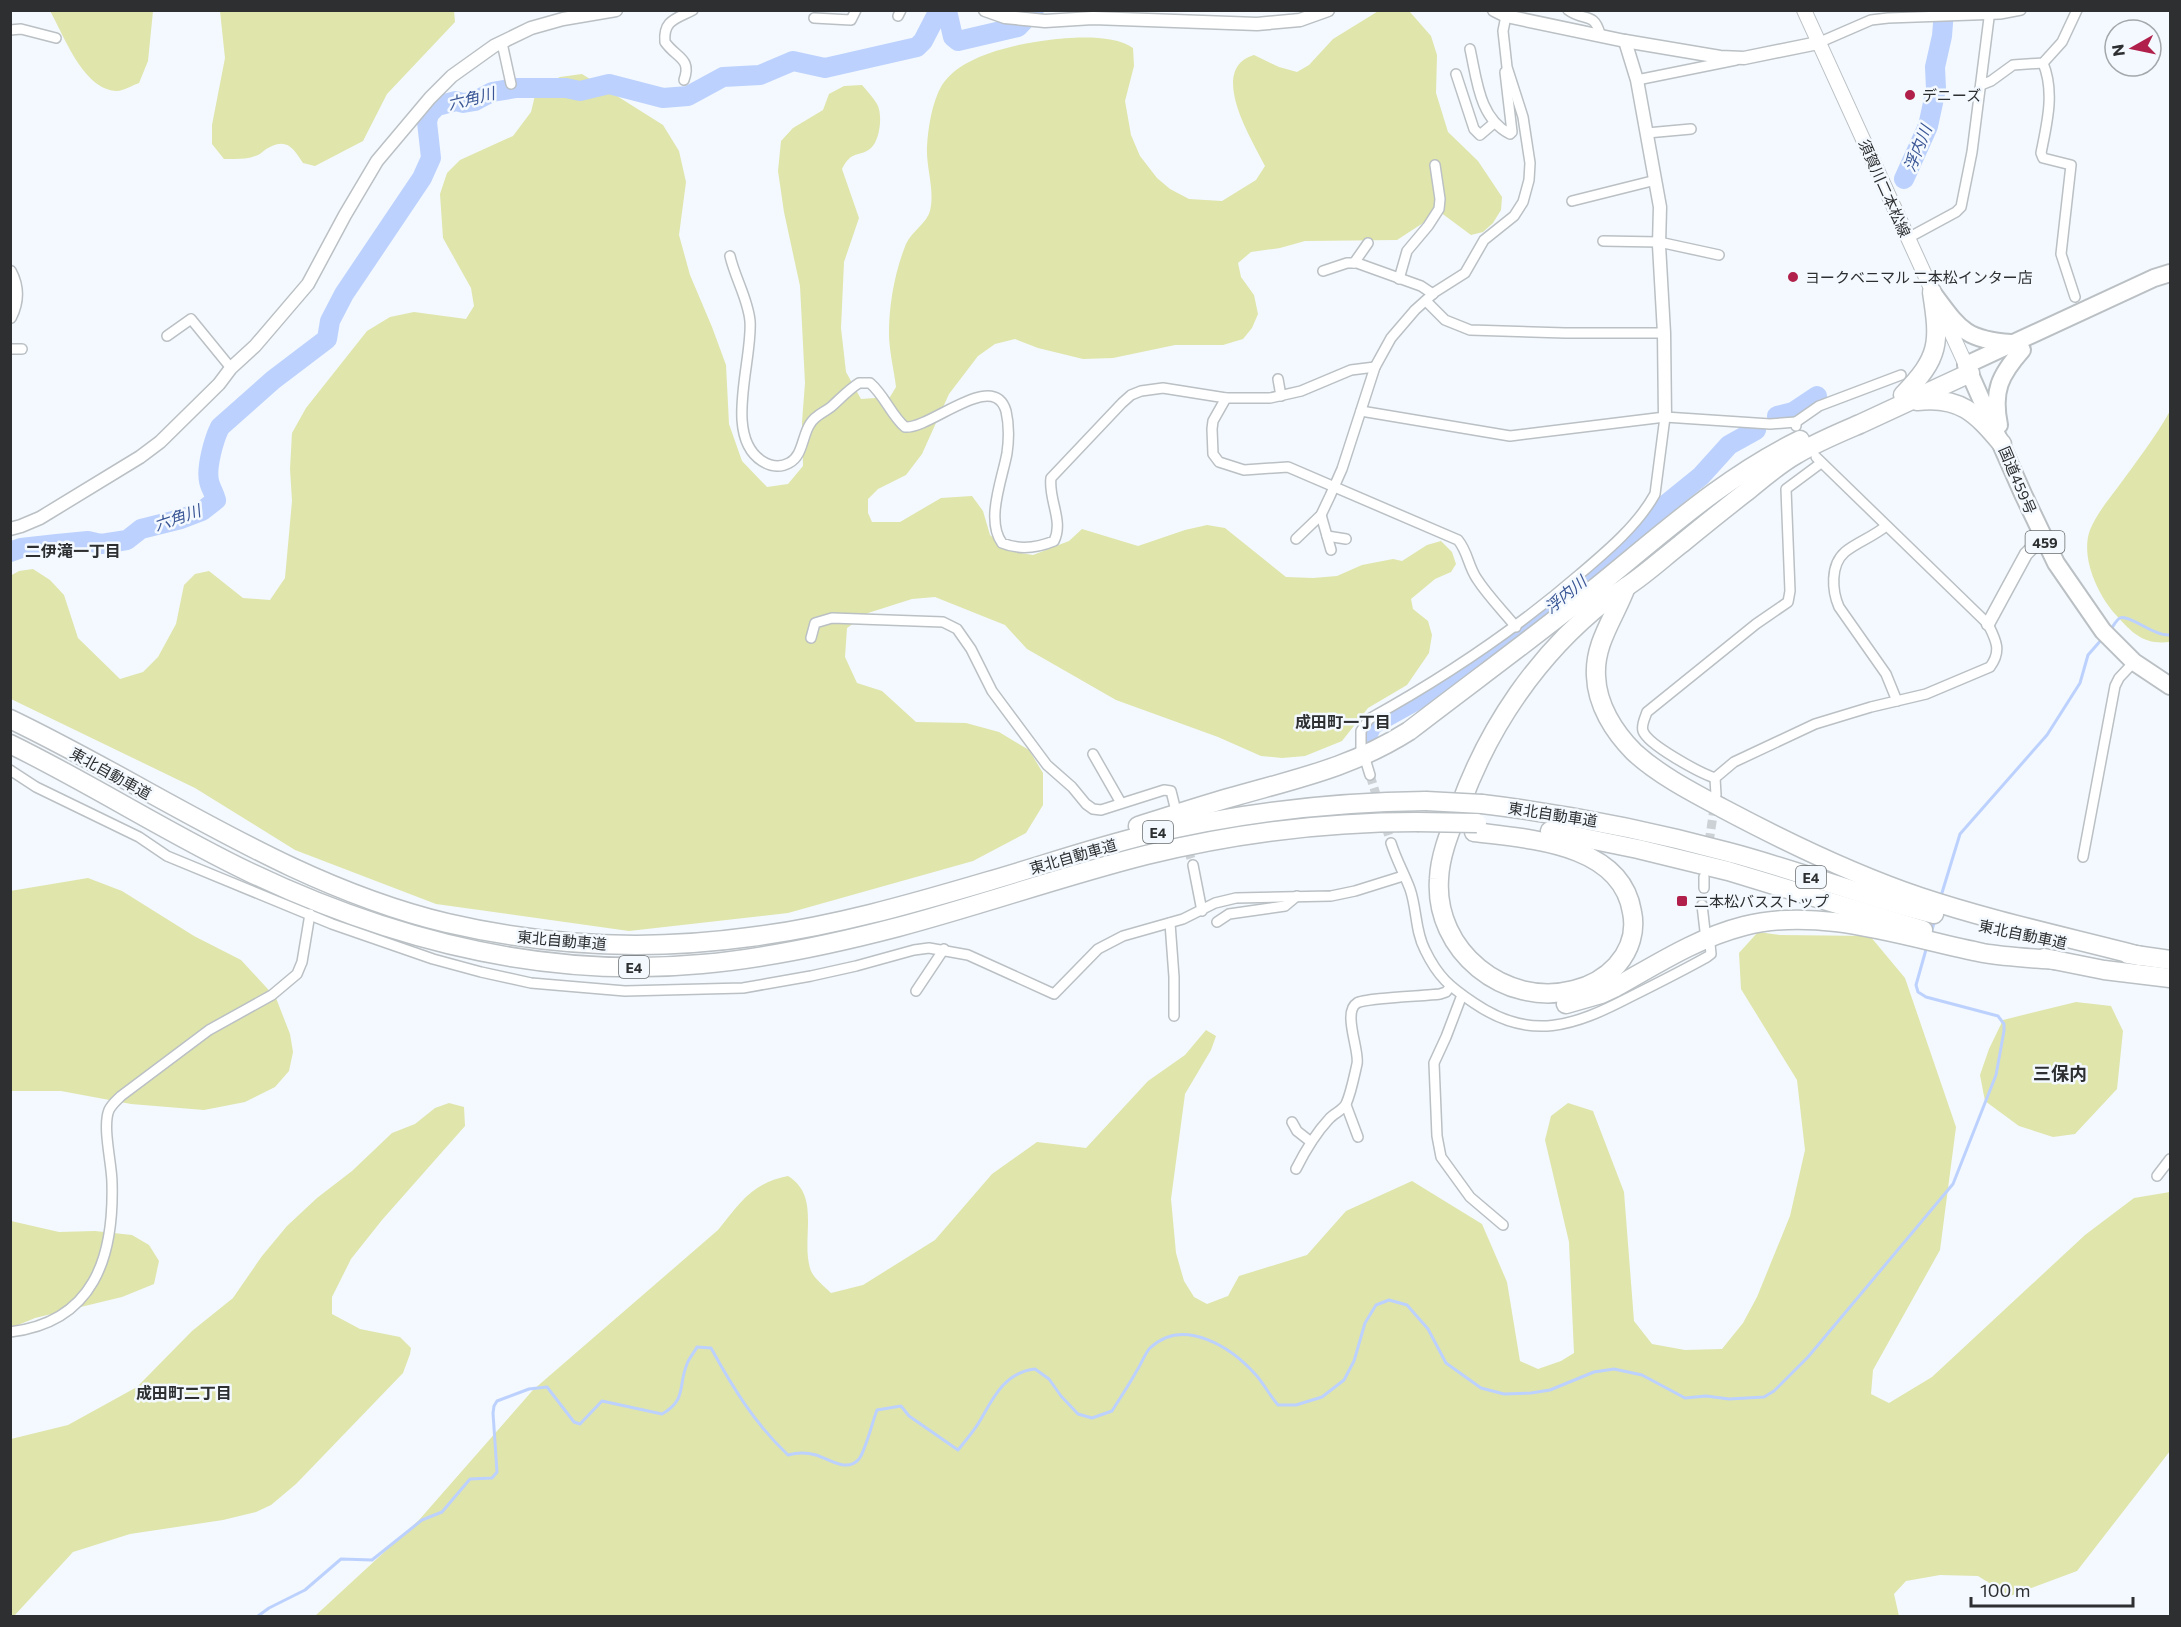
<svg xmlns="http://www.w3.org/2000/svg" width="2181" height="1627" font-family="Commissioner,'Noto Sans JP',sans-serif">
	<rect width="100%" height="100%" fill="#f3f9fe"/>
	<g fill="#e0e5ab">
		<path d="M1380,10L1410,12L1431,36L1437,55L1436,93L1448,132L1478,161L1502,197L1501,210L1493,223L1483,232L1471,235L1440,212L1397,240L1305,241L1280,248L1251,252L1238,263L1241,277L1254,295L1258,314L1252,328L1243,339L1223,345H1175L1113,358L1083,359L1038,348L1015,339L995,344L978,356L949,394L922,454L906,475L878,489L868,499V513L872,522H900L941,498L972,496L983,511L990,535L1009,551L1033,555L1069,541L1082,529L1138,546L1185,530L1207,525L1225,528L1286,577L1313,578L1337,576L1362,565L1393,559L1402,561L1427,545L1441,541L1452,552L1456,564L1451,572L1435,579L1411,599L1413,609L1428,621L1432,635L1429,653L1407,685L1368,708L1342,741L1305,756L1282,758L1261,756L1218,737L1116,700L1027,649L1005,625L935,597L912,599L868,613L847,628L845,657L857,683L882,691L916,722L966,723L999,732L1029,750L1043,773V805L1026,833L973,861L788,913L629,931L436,904L295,850L195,788L11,699L10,576L19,571L33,569L50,580L64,595L78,638L120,679L143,672L158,657L176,624L184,585L195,574L209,571L243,598L270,600L285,578L292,501L290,469L292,433L306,408L367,331L390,317L414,312L466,319L474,306L471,288L443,238L440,194L447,173L460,160L513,136L531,112L537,87L560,77L582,74L663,125L679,151L686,182L679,235L690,275L712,327L726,365L729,424L742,461L767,487L788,484L803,466L802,422L805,383L800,286L784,212L778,171L781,141L793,128L823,110L829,94L844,86L862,85C867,91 873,97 877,104C883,114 880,140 871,148C859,158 852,149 842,169L859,218L844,262L841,328L846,372L861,399L890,397L896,387C894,370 889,351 889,333C889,304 895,271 906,244C911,232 927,223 930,211C935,190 926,168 927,147C928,128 932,102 942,85C961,55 1016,44 1049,40C1071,37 1114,34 1133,48L1134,66L1125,101L1131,135L1140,156L1157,178L1170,189L1189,199L1222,201L1256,180L1265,166C1252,140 1207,69 1254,55L1279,67L1297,72L1309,65L1333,39Z"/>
		<path d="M50,11H153L148,61L139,83C133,85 123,91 117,91C83,90 64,35 50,11Z"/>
		<path d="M220,11H454L455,22L387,94L363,141L315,166L303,163C294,150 288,138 270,147C265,149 262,153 258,155C247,160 236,159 224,159L212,144V125L225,58Z"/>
		<path d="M2170,411V642C2144,645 2133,634 2116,615C2098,595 2080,557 2090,530C2096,515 2108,500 2118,487C2136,462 2155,438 2170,411Z"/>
		<polygon points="88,878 122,891 194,936 241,960 276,998 290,1034 293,1052 289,1071 275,1087 245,1102 204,1110 131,1104 61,1091 11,1091 10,891"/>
		<path d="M1758,932L1780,935L1870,936L1905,978L1956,1127L1940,1250L1873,1370L1871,1394L1889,1403L1932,1377L2085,1235L2134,1198L2170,1192V1451L2077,1571L2010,1596L1978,1576L1940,1575L1906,1581L1894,1594L1899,1616H315L419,1520L533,1390L718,1230C740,1203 752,1183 788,1176C821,1196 801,1238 810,1268C812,1277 825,1287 831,1293L863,1285L935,1240L992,1174L1037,1142L1086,1148L1148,1081L1185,1055L1206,1030L1216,1036L1211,1050L1185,1094L1171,1199L1176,1253L1184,1281L1194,1297L1207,1304L1228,1296L1239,1276L1307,1255L1346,1211L1412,1181L1482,1224L1507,1282L1520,1361L1538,1369L1561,1361L1574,1353L1569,1242L1545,1140L1551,1116L1568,1103L1593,1111L1624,1192L1634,1321L1652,1344L1685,1350L1722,1349L1743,1323L1757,1297L1790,1216L1805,1150L1797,1080L1741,989L1739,953Z"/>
		<polygon points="2076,1002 2111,1006 2123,1031 2117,1089 2075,1134 2053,1137 2019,1126 1985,1101 1980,1075 1989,1049 2003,1020"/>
		<polygon points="449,1103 464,1107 465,1126 382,1220 351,1259 332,1297 332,1314 360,1329 400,1337 411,1348 410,1354 403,1373 296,1484 271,1505 256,1512 223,1520 130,1534 73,1552 14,1616 11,1616 11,1439 68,1425 137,1387 192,1331 233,1298 262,1256 287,1226 317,1198 352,1171 392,1133 415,1124 435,1108"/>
		<polygon points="11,1221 59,1232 95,1231 132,1235 149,1245 159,1261 154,1284 122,1297 35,1318 11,1328"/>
	</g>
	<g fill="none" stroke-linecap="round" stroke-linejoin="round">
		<g stroke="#bcd1fd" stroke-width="3">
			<path d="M2110,630C2113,627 2116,620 2120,618C2129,614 2155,637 2170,635"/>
			<polyline points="1941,896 1960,834 2047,735 2080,683 2088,655 2102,639"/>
			<polyline points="1931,933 1935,920"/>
			<path d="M258,1616L269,1608L305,1590L341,1559L372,1560L422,1520L442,1512L470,1479L492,1478L497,1472L493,1413L494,1406L497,1401L529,1389L547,1387L574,1422L580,1424L602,1401L662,1414C687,1400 678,1385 687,1364C689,1358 694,1353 697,1347L711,1348C733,1388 755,1424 788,1455C798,1452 806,1452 816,1455C829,1459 847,1473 859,1459C865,1452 873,1420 877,1410L901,1406L909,1416L958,1450C966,1440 975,1430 981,1419C994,1396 1006,1372 1035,1369L1049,1379L1061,1396L1078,1414L1092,1418L1112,1411C1120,1398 1129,1385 1136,1372C1141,1365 1145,1353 1150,1348C1184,1316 1232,1348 1256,1375C1264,1384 1270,1396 1278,1405H1296L1322,1397L1344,1380L1354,1361L1365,1323L1376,1305L1389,1300L1407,1305L1428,1329L1446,1363L1481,1388L1504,1394L1531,1393L1550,1390L1594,1372L1614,1369L1642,1375L1685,1398L1706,1396L1729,1399L1764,1397L1774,1391L1808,1357L1953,1184L1996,1075L2004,1031V1024L1998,1016L1926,997L1918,992L1916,985L1927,946"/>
		</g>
		<g stroke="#bcd1fd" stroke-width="20">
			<polyline points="1904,179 1928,126 1936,89 1935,67 1942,36 1944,10"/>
			<polyline points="1777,416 1793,412 1817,396"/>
			<path d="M10,552L21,548L57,544L88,541L101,544L127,540L141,529L181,519L202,511L216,500C214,492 210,487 209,481C206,467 214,439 220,427L273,380L327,339L330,321L344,294L422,178L431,158L427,122L429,114L437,106L456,101L463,103L475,101L492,92L516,88H566L580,91L609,84L663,98L688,96L723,77L760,75L793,61L825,68L917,47L923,41L938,12L942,11L948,15L953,37L958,41L1018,27L1034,10"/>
			<polyline points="1369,743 1367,736 1372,725 1451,681 1493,653 1619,551 1643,523 1701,476 1729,445 1756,430"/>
		</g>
		<g stroke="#cbd1d5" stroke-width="9" stroke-dasharray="9 4.5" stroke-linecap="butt">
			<polyline points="1370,775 1391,843"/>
			<polyline points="1180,824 1193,865"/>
			<polyline points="1705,869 1715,802"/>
			<polyline points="1702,905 1704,888"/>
		</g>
		<g stroke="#bac0c4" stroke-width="12">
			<g id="minor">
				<path d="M1568,10C1584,22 1594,11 1600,34"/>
				<polyline points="898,16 901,10"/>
				<polyline points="814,18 851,20 856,10"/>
				<polyline points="10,30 21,29 56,38"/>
				<polyline points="502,43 511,84"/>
				<polyline points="1818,43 1871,20 1888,18 2000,14 2021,10"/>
				<path d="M1470,49C1477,80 1479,118 1510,134L1512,132L1505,72"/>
				<path d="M2043,63C2055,92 2047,123 2041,153L2043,158L2071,165L2061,254L2075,297"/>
				<polyline points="1456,74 1474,129 1480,135 1494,123"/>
				<path d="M684,80C692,58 676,58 665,42C663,20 676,19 693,10"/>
				<polyline points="1637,80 1736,60"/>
				<polyline points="1981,85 1991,81 2013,65 2043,63 2062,42 2077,10"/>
				<polyline points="1647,133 1691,129"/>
				<polyline points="1572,201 1656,180"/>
				<polyline points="1908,238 1956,212 1961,207 1972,152 1990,10"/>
				<polyline points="1603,241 1659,242 1719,255"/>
				<path d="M730,256C735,278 748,299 750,321C753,360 723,436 762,461C770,466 780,468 789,463C803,456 802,436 810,424C815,415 823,413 831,407C840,399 848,390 859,383H870C885,396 891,415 905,427C931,429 993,369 1006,411C1009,424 1009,439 1007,453C1003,477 985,520 1002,543C1019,550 1037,548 1054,541C1064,521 1048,499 1051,478L1122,403L1131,395L1141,391L1163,388L1226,398H1270L1301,391L1351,370L1375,367"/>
				<polyline points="1354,263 1368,243"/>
				<polyline points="1323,271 1347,263 1357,263 1421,286 1433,294"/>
				<polyline points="1399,279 1407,251 1428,226 1439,209 1440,199 1435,165"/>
				<polyline points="1426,301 1445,320 1470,330 1565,333 1664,333"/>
				<polyline points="167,336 191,319 231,368"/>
				<polyline points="10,349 22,349"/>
				<polyline points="1278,379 1281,396"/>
				<path d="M1226,398L1213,421L1212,429L1213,454L1219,462L1244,470L1288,467L1458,540C1468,552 1468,566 1477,579C1488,596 1503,611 1516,627"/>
				<polyline points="1361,411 1510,436 1665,417 1770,424 1796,422 1796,426"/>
				<polyline points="1796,422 1819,406 1901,375"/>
				<path d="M1816,457L1988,624C1996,640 2002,651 1990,667L1926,694L1871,707L1815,724L1734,762L1715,778C1700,773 1648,745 1643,731C1641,725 1645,718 1647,712L1756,624L1788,602L1790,591L1786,489L1821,463"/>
				<polyline points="1321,515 1331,550"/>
				<path d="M1886,526C1873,537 1857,542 1845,552C1830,565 1832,591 1839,607L1886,674L1897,701"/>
				<polyline points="1327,536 1346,539"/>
				<polyline points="1296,539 1321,515 1330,496 1342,469 1375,367 1391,338 1415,310 1435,292 1465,273 1484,240 1514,216 1523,202 1529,180 1530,163 1523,117 1507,67 1503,31 1506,16"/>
				<polyline points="811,638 815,623 832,618 943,622 957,629 971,649 992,691 1047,765 1072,787 1086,804 1093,809 1101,810 1164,790 1171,791 1175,807"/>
				<path d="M1361,749V731L1369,719C1445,677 1514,631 1580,574C1607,551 1638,525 1655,494L1665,417"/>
				<polyline points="1093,754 1121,803"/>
				<polyline points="1366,762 1370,775"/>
				<polyline points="10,770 36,787 139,837 167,856 332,924 433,959 481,972 531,983 625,991 743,988 811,976 856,966 914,950 929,948 968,955 1054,994 1098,949 1123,936 1183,919 1215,903 1236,898 1331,896 1355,891 1403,876"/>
				<polyline points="1715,778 1716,795"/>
				<path d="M1391,843C1396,859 1404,873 1410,889C1417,909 1415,931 1425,950C1438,977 1450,987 1474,1003C1531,1042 1574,1026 1630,997C1656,984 1682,971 1707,957L1711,954L1710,944"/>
				<polyline points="2083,857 2115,686 2119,678 2134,662"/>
				<polyline points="1193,865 1202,911"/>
				<polyline points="1704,888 1704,877"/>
				<polyline points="1702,905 1705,931"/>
				<polyline points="1217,922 1229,914 1285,906 1297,896"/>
				<polyline points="1170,923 1174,977 1174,1016"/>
				<polyline points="916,991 944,949"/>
				<polyline points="1462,995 1446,1037 1434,1063 1437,1136 1441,1157 1470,1197 1503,1225"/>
				<polyline points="1346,1105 1358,1137"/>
				<polyline points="1292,1122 1297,1131 1311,1142"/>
				<path d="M1296,1169C1305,1151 1315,1134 1329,1119C1334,1113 1342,1111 1346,1104C1351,1093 1354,1077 1357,1064C1360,1051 1342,1012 1357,1003C1365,998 1425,996 1440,994L1446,992L1450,987"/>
				<polyline points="2157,1176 2170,1159"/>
				<path d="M10,1332C94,1322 114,1257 112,1183C112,1164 102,1127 109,1110C112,1104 117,1100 121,1096L209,1030L272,995L297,974L302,962L310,914"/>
			</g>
		</g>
		<g stroke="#bac0c4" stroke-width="15">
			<g id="tertiary">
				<polyline points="985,10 1005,17 1045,21 1093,18 1257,24 1300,20 1328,10"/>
				<polyline points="1494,10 1506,16 1625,41 1720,57 1744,58 1818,43"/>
				<polyline points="1625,41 1637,80 1660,207 1659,245 1664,333 1665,417"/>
				<path d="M10,272C18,287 17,303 10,317"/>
				<polyline points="10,529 21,526 40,518 140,457 160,442 219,384 231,368 255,346 308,284 345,215 377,161 430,98 452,76 494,46 531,28 563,19 616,10"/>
				<polyline points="1988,624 2026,554 2043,537"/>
			</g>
		</g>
		<g stroke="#bac0c4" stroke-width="16">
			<polyline id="secondary" points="1804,10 1966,365"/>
		</g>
		<g stroke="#bac0c4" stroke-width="20">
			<g id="trunk">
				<polyline points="2170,273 2154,278 1966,365 2023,494 2056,563 2103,631 2134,662 2170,686"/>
				<path d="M1932,292C1959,328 1964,340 2011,343"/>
				<path d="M1999,425C1992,391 2000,375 2022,350"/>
			</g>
		</g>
		<g stroke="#bac0c4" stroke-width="21">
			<g id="motorway">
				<path d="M1903,395C1940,357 1940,343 1932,292"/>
				<path d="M1917,401C1960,396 1976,413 2002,444"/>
				<path d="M1626,587C1615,617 1594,643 1596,676C1597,705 1614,732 1634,752C1659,775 1692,792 1722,808C1786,842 1852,874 1920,897C1992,921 2067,937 2140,956"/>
				<path d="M10,719C156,789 288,885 447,923C546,946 649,951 750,937C831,927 911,904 989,881C1041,866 1093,848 1146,835C1238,813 1330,802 1426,801"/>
				<path d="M10,744C92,784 169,834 251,873C392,940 545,979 702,964C768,958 833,944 898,927C981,905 1063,876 1146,855C1235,833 1326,822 1417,822"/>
				<path d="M1482,804C1565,814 1647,830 1728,852C1797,870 1865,897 1934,914"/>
				<path d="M1138,826C1171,816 1203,805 1236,796C1299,778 1352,767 1409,731C1470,684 1533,638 1594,589C1661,535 1722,478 1800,440"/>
				<polyline points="1550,831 1638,849 1728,871 1923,930"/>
				<path d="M1474,832C1528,839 1621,843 1632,912C1636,931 1630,950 1617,965C1606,977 1590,986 1574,990C1505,1008 1434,951 1439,879C1440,854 1451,829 1460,806C1489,726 1538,654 1605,601C1612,595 1619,592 1626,587C1646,574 1663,558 1681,544C1703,526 1724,509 1746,492C1762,479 1779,464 1797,454C1817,442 1839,433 1860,424C1897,407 1933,390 1970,373"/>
				<polyline points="2128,954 2170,960"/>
				<polyline points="2044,958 2104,970 2170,978"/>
				<path d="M1566,1004L1601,994L1616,987C1657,964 1697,938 1744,926C1820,906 1907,938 1983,953C2006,957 2031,958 2055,960"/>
			</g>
		</g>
		<use href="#minor" stroke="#fff" stroke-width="9"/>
		<use href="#tertiary" stroke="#fff" stroke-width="12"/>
		<use href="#secondary" stroke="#fff" stroke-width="14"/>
		<use href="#trunk" stroke="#fff" stroke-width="16"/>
		<use href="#motorway" stroke="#fff" stroke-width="18"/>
		<g stroke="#bac0c4" stroke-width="21" stroke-linecap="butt">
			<g id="motorway-bridge">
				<polyline points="1426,801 1482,804"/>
				<polyline points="1417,822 1477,823"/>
			</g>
		</g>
		<use href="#motorway-bridge" stroke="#fff" stroke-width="18"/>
	</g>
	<g fill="#b1204b" stroke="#f3f9fe" stroke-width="2">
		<circle cx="1910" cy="95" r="6"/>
		<circle cx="1793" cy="277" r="6"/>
		<rect x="1676" y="895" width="12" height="12" rx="3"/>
	</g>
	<g text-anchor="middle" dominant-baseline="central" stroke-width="5" stroke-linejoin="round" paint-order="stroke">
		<g fill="#f3f9fe" stroke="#686c6e" stroke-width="1.5">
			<rect x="2025.5" y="531" width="39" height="22" rx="4.5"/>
			<rect x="1143" y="821" width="30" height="22" rx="4.5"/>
			<rect x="1796" y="866" width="30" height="22" rx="4.5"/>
			<rect x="619" y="956" width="30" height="22" rx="4.5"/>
		</g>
		<g font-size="14" font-weight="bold" fill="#2d2f31">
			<text x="2045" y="542">459</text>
			<text x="1158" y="832">E4</text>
			<text x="1811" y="877">E4</text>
			<text x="634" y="967">E4</text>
		</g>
		<g font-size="15" fill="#2d2f31" stroke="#f3f9fe" text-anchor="start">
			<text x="1922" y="95">デニーズ</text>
			<text x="1805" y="277">ヨークベニマル 二本松インター店</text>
			<text x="1694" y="901">二本松バスストップ</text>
		</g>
		<g font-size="15" fill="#2d2f31" stroke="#f3f9fe">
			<text transform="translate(1885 188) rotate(66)">須賀川二本松線</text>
			<text transform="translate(2018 480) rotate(67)">国道459号</text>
			<text transform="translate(111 773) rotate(29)">東北自動車道</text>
			<text transform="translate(1553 814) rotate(9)">東北自動車道</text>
			<text transform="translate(1073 856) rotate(-16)">東北自動車道</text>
			<text transform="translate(2023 934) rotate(12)">東北自動車道</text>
			<text transform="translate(562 940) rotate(5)">東北自動車道</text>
		</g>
		<g font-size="16" font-style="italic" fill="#395595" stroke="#f3f9fe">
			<text transform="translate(471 98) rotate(-14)">六角川</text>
			<text transform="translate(1917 148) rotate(-68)">浮内川</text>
			<text transform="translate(177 517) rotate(-19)">六角川</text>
			<text transform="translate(1565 594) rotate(-39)">浮内川</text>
		</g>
		<g font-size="16" font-weight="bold" fill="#2d2f31" stroke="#f3f9fe">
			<text x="73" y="550">二伊滝一丁目</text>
			<text x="1343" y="721">成田町一丁目</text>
			<text x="184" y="1392">成田町二丁目</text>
		</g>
		<g font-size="18" font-weight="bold" fill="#2d2f31" stroke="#f3f9fe">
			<text x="2060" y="1073">三保内</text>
		</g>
	</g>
	<rect width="2181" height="1627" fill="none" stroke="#2d2f31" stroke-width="24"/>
	<g transform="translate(2133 48) rotate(261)"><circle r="28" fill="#f3f9fe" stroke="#a4a8ac" stroke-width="1.5"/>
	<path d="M0-4.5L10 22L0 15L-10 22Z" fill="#b1204b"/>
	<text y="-9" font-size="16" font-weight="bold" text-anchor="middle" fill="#2d2f31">N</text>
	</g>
	<path d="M1971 1597v9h162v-9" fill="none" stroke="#2d2f31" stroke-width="3"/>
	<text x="1980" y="1597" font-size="18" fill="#2d2f31" stroke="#f3f9fe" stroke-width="4.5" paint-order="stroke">100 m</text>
</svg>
